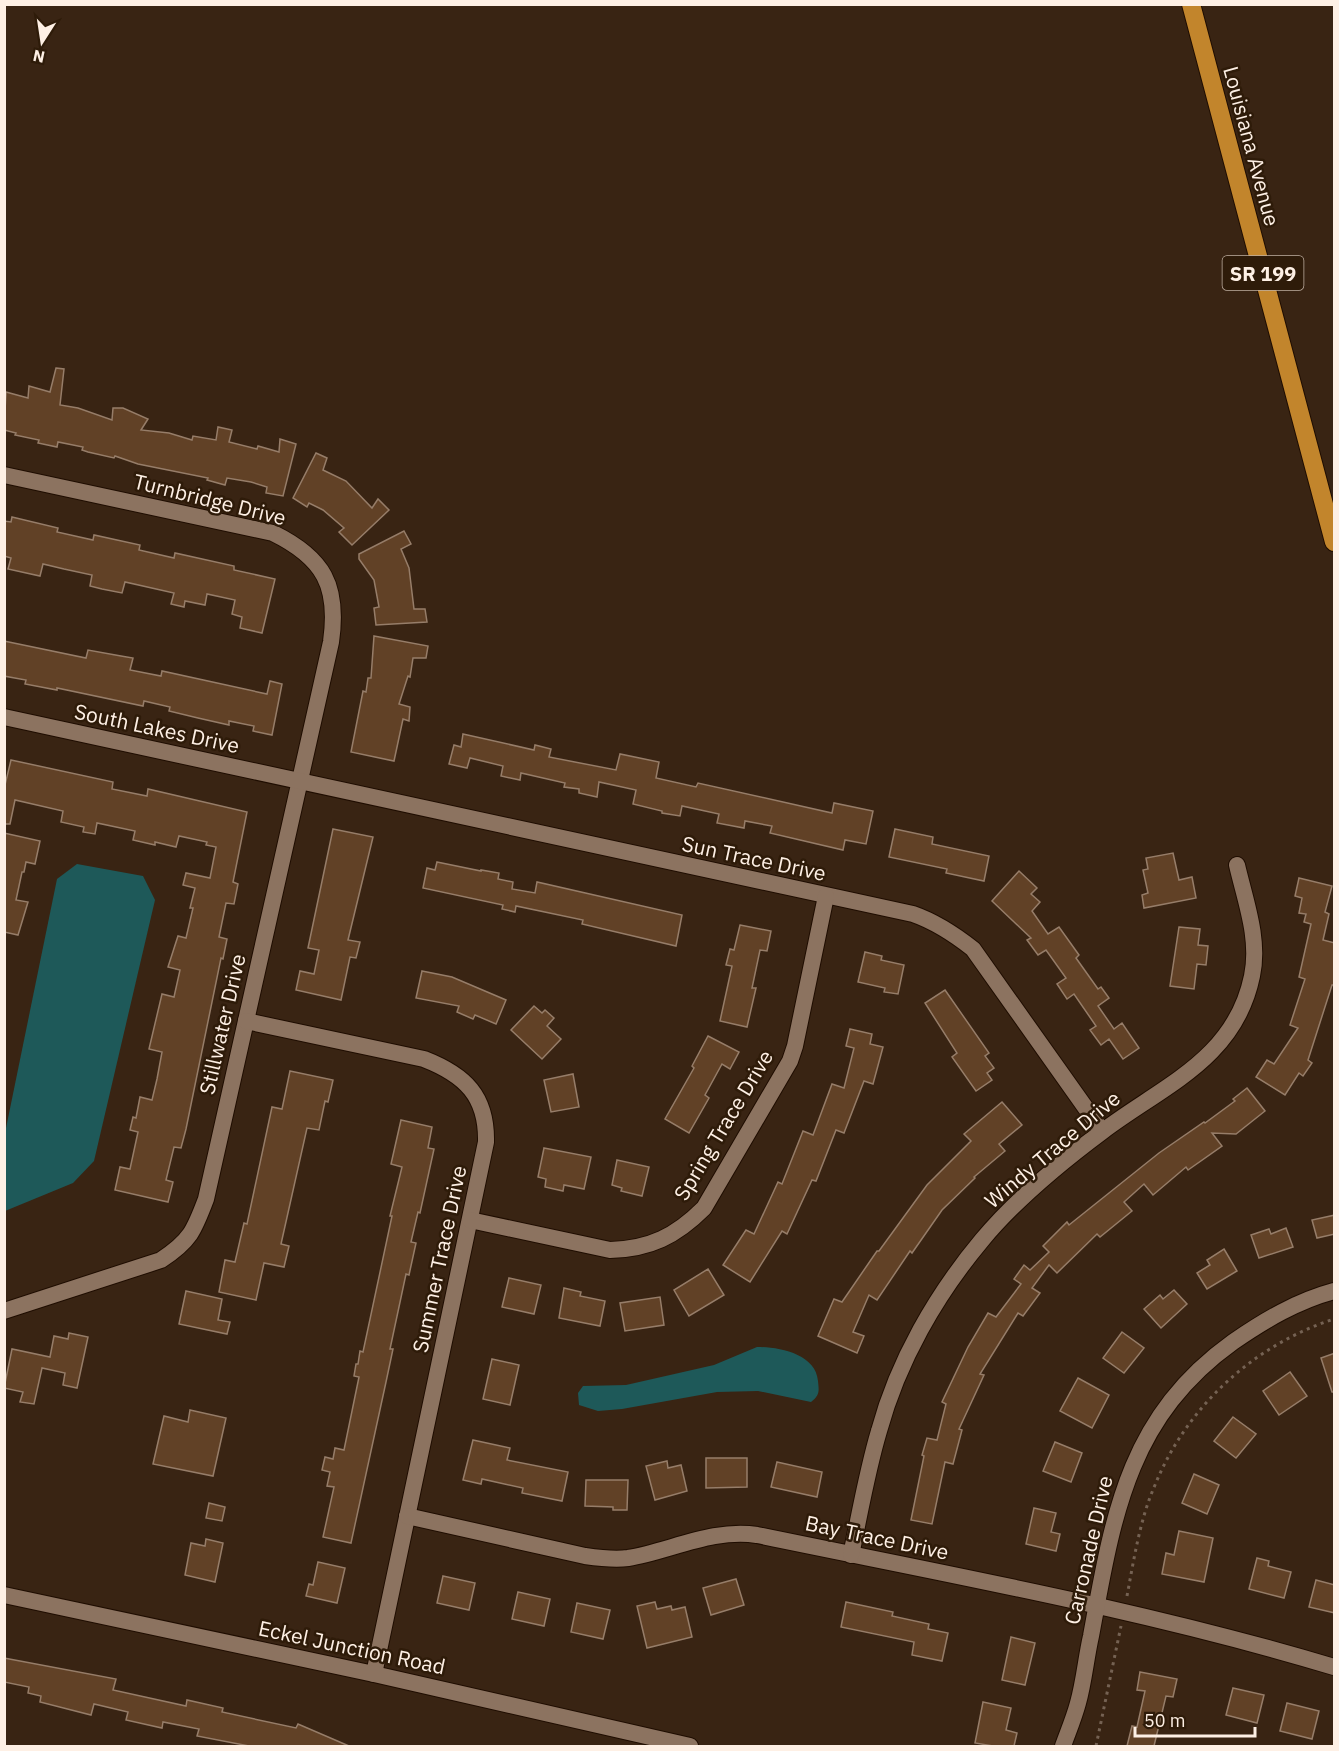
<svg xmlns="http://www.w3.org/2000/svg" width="1339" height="1751" font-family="'IBM Plex Sans',sans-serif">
	<rect width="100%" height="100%" fill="#392413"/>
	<g fill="#1e5959">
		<polygon points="77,864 143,876 155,900 94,1161 73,1183 5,1211 5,1133 57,879"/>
		<path d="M757,1347C779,1347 816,1354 818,1381C819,1391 820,1395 811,1402L758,1391L717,1392L622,1409L598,1411L579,1405L578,1393L583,1386L626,1385L714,1365Z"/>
	</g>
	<g fill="#614126" stroke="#967d69" stroke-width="1.5">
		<polygon points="56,368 64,369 60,405 78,408 112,420 113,408 123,408 148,419 141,430 169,433 192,440 193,436 216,440 218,427 232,430 229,442 257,449 258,446 279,452 280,439 296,444 283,496 266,493 267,487 251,482 227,478 225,485 207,480 208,478 138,464 115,456 114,458 88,452 82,450 83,447 58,442 57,447 38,443 39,440 15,435 16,433 4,430 6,392 28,398 29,386 50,392"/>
		<polygon points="316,453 327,458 323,470 346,481 372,508 378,499 389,510 352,545 339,532 344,528 323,510 309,503 307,507 293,498"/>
		<polygon points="12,517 58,528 57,532 93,540 94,535 140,545 139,550 174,558 175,553 234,566 234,570 275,579 262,633 240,628 242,617 232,614 235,600 207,594 205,605 185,601 184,607 171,604 174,593 125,582 122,593 102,589 90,586 92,575 64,569 43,564 40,576 8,569 11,558 4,556 4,521 11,522"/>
		<polygon points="404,531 411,544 401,549 409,568 414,609 425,609 427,622 376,625 374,608 379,607 374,580 359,559 359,554"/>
		<polygon points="374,636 428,646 426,658 413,658 410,677 408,676 399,704 410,707 409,721 403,719 394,761 351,752 363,691 366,692 368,678 371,678"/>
		<polygon points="4,641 86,658 88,650 121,656 133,658 130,670 161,676 162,671 267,694 270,681 282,684 272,735 253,731 254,726 229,721 229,725 198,718 169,711 170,707 144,701 143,706 57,688 57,690 25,684 26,680 4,676"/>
		<polygon points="463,734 534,750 535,745 551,749 549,757 616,770 620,754 659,762 656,778 696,787 698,783 832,813 834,803 873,811 866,844 845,840 843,850 770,833 772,826 745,821 744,828 717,823 719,814 682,806 680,816 662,813 662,811 633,804 636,790 599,782 597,797 579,793 579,789 564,787 565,783 521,773 520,780 501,776 503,766 470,758 467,768 449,764 454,745 461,747"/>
		<polygon points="11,760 113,782 112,789 147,796 148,789 247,812 233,882 238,884 234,904 226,903 219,937 227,939 223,959 221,958 186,1129 181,1148 174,1147 166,1180 173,1182 168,1202 115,1190 120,1167 130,1169 138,1132 130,1130 133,1117 136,1118 140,1097 152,1100 157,1079 162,1052 149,1049 162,994 174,997 180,970 168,967 178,936 186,938 193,908 190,908 195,888 183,885 186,873 210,878 216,847 206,845 207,842 179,836 176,847 155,842 155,845 133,840 135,831 97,823 95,834 83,832 84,827 61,822 63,811 15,800 10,824 4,824 4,789"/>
		<polygon points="333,829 373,837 348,940 360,942 356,958 350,957 341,1000 296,990 300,971 314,974 319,950 308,948"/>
		<polygon points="895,829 933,837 932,844 989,856 984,881 946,873 947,869 889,857"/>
		<polygon points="4,833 40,841 35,864 26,862 24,872 22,872 16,900 28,902 18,935 4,932"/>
		<polygon points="1173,853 1179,880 1192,877 1196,898 1144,908 1142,895 1148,893 1143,870 1148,869 1146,858"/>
		<polygon points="437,862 481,871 481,870 499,873 498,879 513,882 512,889 535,893 537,882 682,915 676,946 582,924 583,920 516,906 515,912 502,909 503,905 423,888 427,868 435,870"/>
		<polygon points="1019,871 1037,888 1031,894 1040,902 1032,911 1048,934 1059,927 1079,955 1076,958 1098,989 1101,987 1109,998 1098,1006 1114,1029 1122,1023 1139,1048 1123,1059 1109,1039 1101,1045 1090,1030 1096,1026 1074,994 1067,999 1057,984 1066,978 1046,950 1038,955 1027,940 1031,938 992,901"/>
		<polygon points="1299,878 1332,886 1325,912 1329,914 1323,940 1335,943 1335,985 1332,985 1308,1060 1312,1063 1303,1076 1299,1073 1285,1095 1256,1077 1267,1060 1274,1064 1298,1028 1290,1025 1305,979 1299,977 1311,924 1304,922 1306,914 1299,913 1302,898 1295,896"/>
		<polygon points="740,925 771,931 767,951 760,950 752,988 756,988 747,1027 720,1021 732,966 726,965 730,949 734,950"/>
		<polygon points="1179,927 1200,929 1198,945 1208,946 1206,965 1197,964 1194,989 1170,986"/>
		<polygon points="865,952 882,956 881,960 904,965 898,994 884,992 885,988 858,982"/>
		<polygon points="422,971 452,977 506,1000 496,1024 475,1015 473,1019 457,1012 459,1006 416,998"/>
		<polygon points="945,990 989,1053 985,1056 994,1068 987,1073 992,1080 976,1091 952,1057 957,1053 925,1003"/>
		<polygon points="534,1006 542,1013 545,1010 554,1018 547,1026 561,1039 542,1059 511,1030"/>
		<polygon points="850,1029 872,1034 870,1044 883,1047 873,1084 864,1081 844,1133 836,1130 816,1181 812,1180 787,1234 782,1231 750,1282 723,1265 746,1230 754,1234 778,1182 782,1184 803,1131 813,1135 832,1084 844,1088 854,1048 846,1046"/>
		<polygon points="708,1036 739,1052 730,1069 722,1064 705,1095 709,1098 689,1133 665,1119 694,1068 692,1066"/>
		<polygon points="290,1071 333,1080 328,1102 325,1101 319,1130 307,1128 281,1244 289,1246 284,1267 264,1263 256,1300 219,1292 225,1260 235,1262 244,1223 247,1224 272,1107 282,1109"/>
		<polygon points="573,1074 579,1107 551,1112 544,1080"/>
		<polygon points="1247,1088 1265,1111 1236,1134 1212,1133 1222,1146 1188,1170 1186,1167 1153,1195 1144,1184 1124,1202 1132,1211 1100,1237 1097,1234 1057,1273 1049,1265 1032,1288 1040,1293 1023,1316 1018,1313 980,1374 984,1375 959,1429 962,1430 953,1464 945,1462 932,1524 911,1520 924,1456 922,1455 927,1438 937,1440 946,1404 942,1402 968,1347 988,1313 996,1317 1021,1284 1014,1279 1024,1265 1030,1270 1049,1252 1043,1246 1067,1222 1069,1225 1159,1153 1204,1122 1205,1123 1235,1101 1233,1099"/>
		<polygon points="1002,1102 1022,1125 999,1144 1005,1151 974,1177 975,1178 942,1210 912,1253 910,1251 877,1300 869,1295 853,1332 864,1336 857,1353 818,1336 834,1299 842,1302 877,1251 879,1251 927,1185 971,1141 964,1134"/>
		<polygon points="401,1120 432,1127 428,1148 434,1149 420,1213 418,1212 411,1242 416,1243 409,1275 406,1274 390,1349 393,1349 386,1382 351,1543 323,1537 334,1487 327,1486 330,1472 322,1470 325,1457 333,1459 335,1448 344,1450 359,1377 354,1376 356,1364 358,1364 360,1351 363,1352 392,1216 390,1216 402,1167 391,1164"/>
		<polygon points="544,1148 591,1157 584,1189 564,1185 563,1191 545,1187 546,1179 538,1177"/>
		<polygon points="617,1160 649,1167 642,1196 621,1191 622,1188 612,1185"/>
		<polygon points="1335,1215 1335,1234 1317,1238 1312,1220"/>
		<polygon points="1286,1228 1293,1247 1259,1258 1251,1235 1269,1229 1271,1234"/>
		<polygon points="1224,1249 1237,1271 1207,1289 1197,1273 1210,1265 1207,1260"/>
		<polygon points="708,1269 724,1295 689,1316 674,1290"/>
		<polygon points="509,1278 541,1285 534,1314 502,1307"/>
		<polygon points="564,1288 581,1292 580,1296 605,1301 600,1326 559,1318"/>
		<polygon points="1174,1290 1187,1304 1161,1328 1144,1309 1160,1295 1163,1299"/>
		<polygon points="186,1291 222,1299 218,1320 230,1322 227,1334 179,1324"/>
		<polygon points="660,1297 664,1325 625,1331 620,1303"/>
		<polygon points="1122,1332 1144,1348 1124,1373 1103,1358"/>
		<polygon points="69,1333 88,1337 77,1388 63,1385 65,1373 42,1368 34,1404 20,1402 23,1392 4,1388 12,1349 50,1357 54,1336 68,1339"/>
		<polygon points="1335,1353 1335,1392 1332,1392 1321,1358"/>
		<polygon points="492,1359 519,1365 510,1405 483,1399"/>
		<polygon points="1290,1372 1307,1396 1279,1415 1263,1391"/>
		<polygon points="1078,1378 1109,1395 1092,1428 1060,1411"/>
		<polygon points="190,1410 226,1418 213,1476 153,1464 164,1416 188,1422"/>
		<polygon points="1233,1417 1256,1434 1236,1458 1214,1441"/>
		<polygon points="473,1440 510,1448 507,1460 568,1472 562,1501 522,1493 523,1488 482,1479 481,1484 463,1480"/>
		<polygon points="1055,1442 1082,1453 1071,1482 1043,1471"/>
		<polygon points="706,1458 747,1458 747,1487 706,1488"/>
		<polygon points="667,1461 668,1468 681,1465 687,1491 655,1500 646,1466"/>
		<polygon points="777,1462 822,1472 817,1497 771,1487"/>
		<polygon points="1194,1474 1219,1485 1207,1514 1182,1503"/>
		<polygon points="586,1480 628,1480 627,1510 613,1510 613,1507 585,1506"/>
		<polygon points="209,1503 225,1507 222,1521 206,1518"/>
		<polygon points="1034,1508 1056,1513 1051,1532 1060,1534 1056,1551 1026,1544"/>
		<polygon points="1179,1531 1213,1538 1204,1582 1162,1574 1166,1553 1174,1555"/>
		<polygon points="206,1539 223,1543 215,1582 185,1575 191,1543 205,1546"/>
		<polygon points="1257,1558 1269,1561 1268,1566 1291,1572 1284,1598 1249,1589"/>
		<polygon points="318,1562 345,1568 337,1603 306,1596 309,1584 313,1585"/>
		<polygon points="443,1576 475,1583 469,1610 437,1603"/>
		<polygon points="736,1579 744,1605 711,1615 703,1588"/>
		<polygon points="1316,1580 1335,1585 1335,1613 1309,1607"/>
		<polygon points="518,1592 550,1599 544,1626 512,1619"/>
		<polygon points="655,1602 657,1609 671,1606 672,1610 685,1607 692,1637 647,1648 637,1606"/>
		<polygon points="846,1602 893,1612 892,1616 929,1624 928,1629 948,1633 942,1661 912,1655 914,1642 841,1627"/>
		<polygon points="577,1603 610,1610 603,1639 571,1632"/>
		<polygon points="1011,1637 1035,1643 1025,1685 1002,1680"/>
		<polygon points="4,1658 116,1679 113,1690 186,1706 187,1700 223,1708 222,1712 296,1728 298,1724 349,1746 249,1746 197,1736 199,1729 163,1722 162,1728 126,1720 128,1712 94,1704 91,1715 40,1702 41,1696 28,1693 29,1687 4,1682"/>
		<polygon points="1140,1672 1177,1679 1173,1697 1166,1696 1154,1746 1127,1746 1132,1726 1137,1727 1145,1691 1137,1690"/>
		<polygon points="1233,1688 1264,1695 1257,1723 1226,1715"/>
		<polygon points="983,1702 1011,1708 1006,1730 1017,1733 1014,1746 993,1746 975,1743"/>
		<polygon points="1287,1703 1319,1711 1312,1739 1280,1731"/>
	</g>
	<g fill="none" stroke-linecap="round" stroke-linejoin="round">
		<g stroke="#1f0d00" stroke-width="18">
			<g id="street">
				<path d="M4,475L273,533C324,558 339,586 331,642L206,1199C194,1231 190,1241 161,1260L4,1311"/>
				<path d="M4,717L913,914C936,922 954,934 973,949L1102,1131"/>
				<path d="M246,1021L424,1059C465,1075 487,1096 486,1142L374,1674"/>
				<path d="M470,1220L610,1250C650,1249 676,1236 704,1208L790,1061L795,1046L826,896"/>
				<path d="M407,1516L585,1556C599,1558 614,1560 628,1558C670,1551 714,1528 757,1535C950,1575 1145,1610 1334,1667"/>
				<path d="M851,1555C860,1513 867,1471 879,1431C898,1361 936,1295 982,1240C1016,1199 1060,1163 1103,1131C1164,1085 1235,1059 1252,976C1260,939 1245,900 1237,865"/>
				<polyline points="4,1595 374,1674 690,1746"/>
				<path d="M1063,1746C1068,1732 1074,1718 1078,1703C1084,1682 1086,1658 1091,1636C1113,1517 1127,1418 1233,1342C1265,1320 1297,1301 1334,1291"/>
			</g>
		</g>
		<g stroke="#1f0d00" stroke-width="20">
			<polyline id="primary" points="1191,4 1334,542"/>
		</g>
		<g stroke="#756253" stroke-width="3" stroke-dasharray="3 4.5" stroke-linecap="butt">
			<path d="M1127,1596C1134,1559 1140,1519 1155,1485C1187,1406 1254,1345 1334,1319"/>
			<polyline points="1096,1746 1121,1626"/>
		</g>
		<use href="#street" stroke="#8c7360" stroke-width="16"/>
		<use href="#primary" stroke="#c2852c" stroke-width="18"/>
	</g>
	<g text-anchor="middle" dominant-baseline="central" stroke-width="5" stroke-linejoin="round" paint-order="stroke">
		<rect fill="#2e1b09" stroke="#c0b0a3" stroke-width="1.5" x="1222.5" y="256" width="81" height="34" rx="4.5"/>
		<g font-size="20" font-weight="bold" fill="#fef0e5">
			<text x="1263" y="273">SR 199</text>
		</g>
		<g font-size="21" fill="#fef0e5" stroke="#2e1b09">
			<text transform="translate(1252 146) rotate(75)">Louisiana Avenue</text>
			<text transform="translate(210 499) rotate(14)">Turnbridge Drive</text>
			<text transform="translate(157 728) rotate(12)">South Lakes Drive</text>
			<text transform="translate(754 858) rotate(12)">Sun Trace Drive</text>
			<text transform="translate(222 1024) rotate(-77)">Stillwater Drive</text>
			<text transform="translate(723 1125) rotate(-59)">Spring Trace Drive</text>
			<text transform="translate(1052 1149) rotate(-40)">Windy Trace Drive</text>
			<text transform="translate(439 1259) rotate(-78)">Summer Trace Drive</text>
			<text transform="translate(877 1537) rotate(12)">Bay Trace Drive</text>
			<text transform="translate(1088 1550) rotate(-77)">Carronade Drive</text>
			<text transform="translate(352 1647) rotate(12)">Eckel Junction Road</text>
		</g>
	</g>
	<rect width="1339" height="1751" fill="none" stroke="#fef0e5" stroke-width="12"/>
	<g transform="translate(42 42) rotate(192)" stroke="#2e1b09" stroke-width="4.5" paint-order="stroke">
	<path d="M0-4.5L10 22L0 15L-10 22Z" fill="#fef0e5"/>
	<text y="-9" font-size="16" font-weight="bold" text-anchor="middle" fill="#fef0e5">N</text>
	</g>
	<path d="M1135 1727v9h120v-9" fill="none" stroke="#fef0e5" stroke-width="3"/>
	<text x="1144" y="1727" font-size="18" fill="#fef0e5" stroke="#2e1b09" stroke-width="4.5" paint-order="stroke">50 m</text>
</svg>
